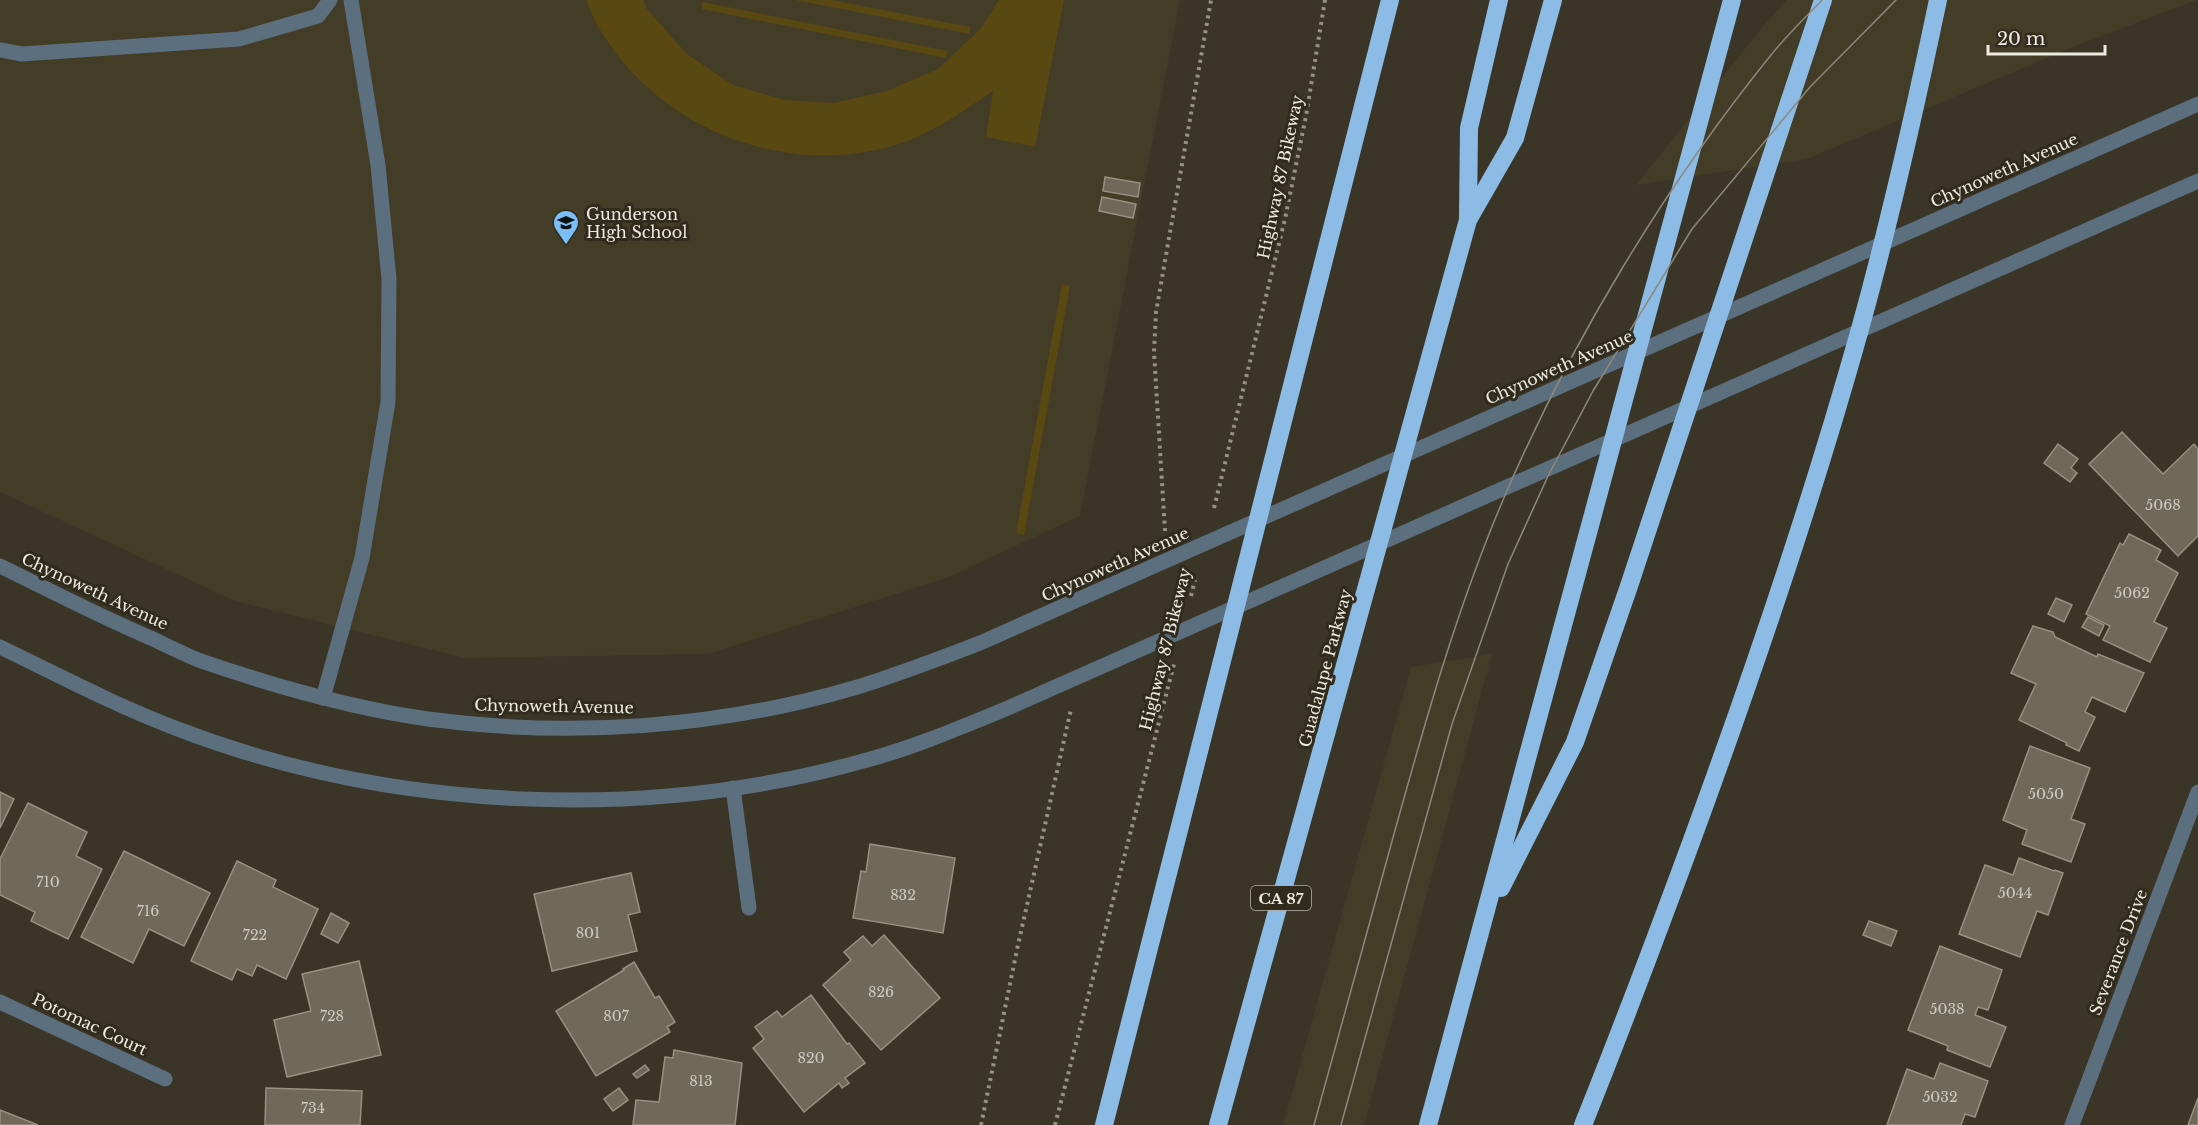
<svg xmlns="http://www.w3.org/2000/svg" width="2198" height="1125" font-family="'Libre Baskerville',serif">
<style>
.built{fill:#433c27}
.green{fill:#594812}
.building{fill:#6f695a;stroke:#979181;stroke-width:1.5}
.lines{fill:none;stroke-linecap:round;stroke-linejoin:round}
.path{stroke:#969286;stroke-width:4;stroke-dasharray:3 4.5;stroke-linecap:butt}
.minor{stroke:#5c6f7f;stroke-width:15}
.highway{stroke:#8cbce5;stroke-width:18}
.tram{stroke:#8c887d;stroke-width:1.5}
.labels{text-anchor:middle;dominant-baseline:central;stroke-width:6;stroke-linejoin:round;paint-order:stroke}
.number-label{font-size:14px;fill:#cecabf}
.shield{fill:#302b1d;stroke:#b4b1a6;stroke-width:1.5}
.shield-label{font-size:15px;font-weight:bold;fill:#edeae1}
.street-label{font-size:16px;fill:#edeae1;stroke:#302b1d}
.poi-label{font-size:16px;fill:#edeae1;stroke:#302b1d;text-anchor:start}
</style>
<rect width="100%" height="100%" fill="#3a3527"/>
<g class="built">
<polygon points="0,0 1180,0 1080,516 949,577 708,654 465,658 235,601 0,492"/>
<polygon points="1787,0 2197,0 2078,45 1807,159 1636,185 1764,25"/>
<polygon points="1492,654 1364,1125 1283,1125 1411,667"/>
</g>
<g class="green">
<path d="M 586,0 L 643,0 L 647,9 L 687,54 L 733,85 L 785,100 L 833,103 L 887,91 L 938,69 L 981,28 L 999,0 L 1064,0 L 1035,147 L 986,137 L 993,91 C 959,114 926,138 885,148 C 778,175 660,127 602,33 C 595,23 591,11 586,0 Z"/>
<polygon points="795,0 832,0 970,27 970,34"/>
<polygon points="702,2 948,51 946,58 702,9"/>
<polygon points="1062,284 1070,286 1024,535 1016,533"/>
</g>
<g class="building">
<polygon points="1105,177 1140,183 1138,197 1103,191"/>
<polygon points="1102,197 1136,204 1133,218 1099,211"/>
<polygon points="2122,432 2163,474 2194,444 2198,449 2198,536 2178,556 2089,464"/>
<polygon points="2058,444 2078,459 2071,468 2077,473 2070,482 2044,463"/>
<polygon points="2129,534 2161,550 2156,560 2178,573 2154,622 2167,628 2150,662 2103,640 2110,626 2086,614 2120,543 2123,545"/>
<polygon points="2056,598 2072,605 2064,622 2048,614"/>
<polygon points="2088,617 2104,625 2099,636 2082,627"/>
<polygon points="2033,626 2053,632 2055,637 2097,657 2098,654 2144,673 2125,712 2092,697 2085,712 2095,717 2079,751 2066,745 2067,743 2019,720 2036,684 2011,673"/>
<polygon points="2030,746 2090,768 2071,819 2085,824 2071,862 2022,844 2027,830 2003,820"/>
<polygon points="0,792 14,799 0,828"/>
<polygon points="28,803 87,832 76,856 102,869 68,939 31,921 35,912 0,895 0,859"/>
<polygon points="870,844 955,858 943,933 853,918 861,871 866,872"/>
<polygon points="124,851 210,893 184,946 149,929 133,963 81,937"/>
<polygon points="2019,858 2054,871 2055,870 2063,873 2048,915 2037,911 2020,957 1959,934 1985,865 2013,875"/>
<polygon points="237,861 276,880 273,887 318,909 286,979 257,965 252,976 237,969 232,980 191,961"/>
<polygon points="631,873 640,912 628,915 637,951 552,971 534,894"/>
<polygon points="331,913 349,923 338,943 321,934"/>
<polygon points="1869,921 1897,931 1891,946 1863,935"/>
<polygon points="884,935 940,998 881,1050 823,985 851,960 844,952 863,936 872,946"/>
<polygon points="1940,946 2002,970 1988,1010 1978,1007 1975,1015 2006,1027 1990,1067 1947,1050 1948,1046 1908,1030"/>
<polygon points="359,961 381,1055 287,1077 274,1020 311,1011 302,974"/>
<polygon points="634,962 655,998 659,996 675,1022 667,1027 670,1032 596,1076 556,1011 624,970 623,969"/>
<polygon points="811,995 847,1044 849,1043 865,1063 845,1078 849,1083 842,1088 839,1083 804,1112 753,1048 764,1039 755,1027 777,1011 782,1017"/>
<polygon points="674,1050 742,1063 735,1125 633,1125 636,1100 659,1102 665,1057 673,1058"/>
<polygon points="1940,1063 1988,1081 1975,1117 1965,1114 1961,1125 1887,1125 1907,1069 1934,1079"/>
<polygon points="645,1065 649,1070 637,1078 633,1074"/>
<polygon points="266,1088 362,1091 360,1125 265,1125"/>
<polygon points="619,1088 628,1100 613,1111 604,1099"/>
<polygon points="2198,1098 2198,1125 2188,1125"/>
<polygon points="0,1110 38,1125 0,1125"/>
</g>
<g class="lines">
<g class="path">
<polyline points="1214,508 1285,219 1306,116 1325,0"/>
<polyline points="1165,531 1154,352 1156,312 1211,0"/>
<polyline points="1191,596 1195,580"/>
<polyline points="981,1125 1018,945 1071,709"/>
<polyline points="1055,1125 1174,664"/>
</g>
<g class="minor">
<polyline points="0,50 22,54 239,39 318,16 330,0"/>
<path d="M 0,566 C 51,591 101,617 153,639 C 170,647 187,656 204,662 C 277,687 352,708 428,719 C 569,738 717,728 854,688 C 897,675 938,659 980,643 L 2198,104"/>
<path d="M 0,647 C 58,675 115,705 175,728 C 392,812 651,823 874,758 C 917,746 959,728 1001,711 L 2198,181"/>
<polyline points="323,698 362,558 388,402 389,279 378,165 351,0"/>
<polyline points="733,788 749,908"/>
<polyline points="0,1002 165,1079"/>
<polyline points="2072,1125 2198,792"/>
</g>
<g class="highway">
<polyline points="1468,218 1469,128 1499,0"/>
<polyline points="1501,888 1575,742 1629,586 1823,0"/>
<polyline points="1104,1125 1390,0"/>
<polyline points="1218,1125 1468,220 1515,138 1553,0"/>
<polyline points="1428,1125 1732,0"/>
<path d="M 1583,1125 C 1620,1033 1655,940 1689,848 C 1752,677 1811,504 1860,329 C 1890,221 1915,110 1938,0"/>
</g>
<g class="tram">
<path d="M 1314,1125 C 1340,1028 1367,931 1394,834 C 1425,722 1457,608 1503,500 C 1569,345 1665,186 1771,55 C 1786,36 1805,18 1822,0"/>
<polyline points="1341,1125 1452,724 1508,564 1548,476 1593,391 1692,229 1810,87 1896,0"/>
</g>
</g>
<defs>
<symbol id="school-pin" viewBox="-11 -11 22 30"><path d="M0 17L-7.5 6A9.5 9.5 0 1 1 7.5 6Z" fill="#7abff8" stroke="#302b1d"/><path d="M0-5L7-2L0 1L-7-2ZM-4 1L0 2.5L4 1V4Q0 6-4 4Z" fill="#111"/></symbol>
</defs>
<g fill-rule="evenodd">
<use href="#school-pin" x="551" y="208" width="30" height="40"/>
</g>
<g class="labels">
<g class="number-label">
<text x="2163" y="505">5068</text>
<text x="2132" y="593">5062</text>
<text x="2046" y="794">5050</text>
<text x="48" y="882">710</text>
<text x="2015" y="893">5044</text>
<text x="903" y="895">832</text>
<text x="148" y="911">716</text>
<text x="588" y="933">801</text>
<text x="255" y="935">722</text>
<text x="881" y="992">826</text>
<text x="1947" y="1009">5038</text>
<text x="332" y="1016">728</text>
<text x="616" y="1016">807</text>
<text x="811" y="1058">820</text>
<text x="701" y="1081">813</text>
<text x="1940" y="1097">5032</text>
<text x="313" y="1108">734</text>
</g>
<rect class="shield" x="1251" y="886" width="60" height="24" rx="4.5"/>
<g class="shield-label">
<text x="1281" y="898">CA 87</text>
</g>
<g class="street-label">
<text transform="translate(2004 170) rotate(-24)">Chynoweth Avenue</text>
<text transform="translate(1280 177) rotate(-78)">Highway 87 Bikeway</text>
<text transform="translate(1559 367) rotate(-24)">Chynoweth Avenue</text>
<text transform="translate(1115 564) rotate(-24)">Chynoweth Avenue</text>
<text transform="translate(95 591) rotate(25)">Chynoweth Avenue</text>
<text transform="translate(1165 649) rotate(-76)">Highway 87 Bikeway</text>
<text transform="translate(1325 668) rotate(-75)">Guadalupe Parkway</text>
<text transform="translate(554 706) rotate(1)">Chynoweth Avenue</text>
<text transform="translate(2118 952) rotate(-69)">Severance Drive</text>
<text transform="translate(90 1024) rotate(25)">Potomac Court</text>
</g>
<g class="poi-label">
<text x="586" y="214">Gunderson<tspan x="586" dy="18">High School</tspan></text>
</g>
</g>
<path d="M1988 45v9h117v-9" fill="none" stroke="#edeae1" stroke-width="3"/>
<text x="1997" y="45" font-size="18" fill="#edeae1" stroke="#302b1d" stroke-width="4.5" paint-order="stroke">20 m</text>
</svg>
